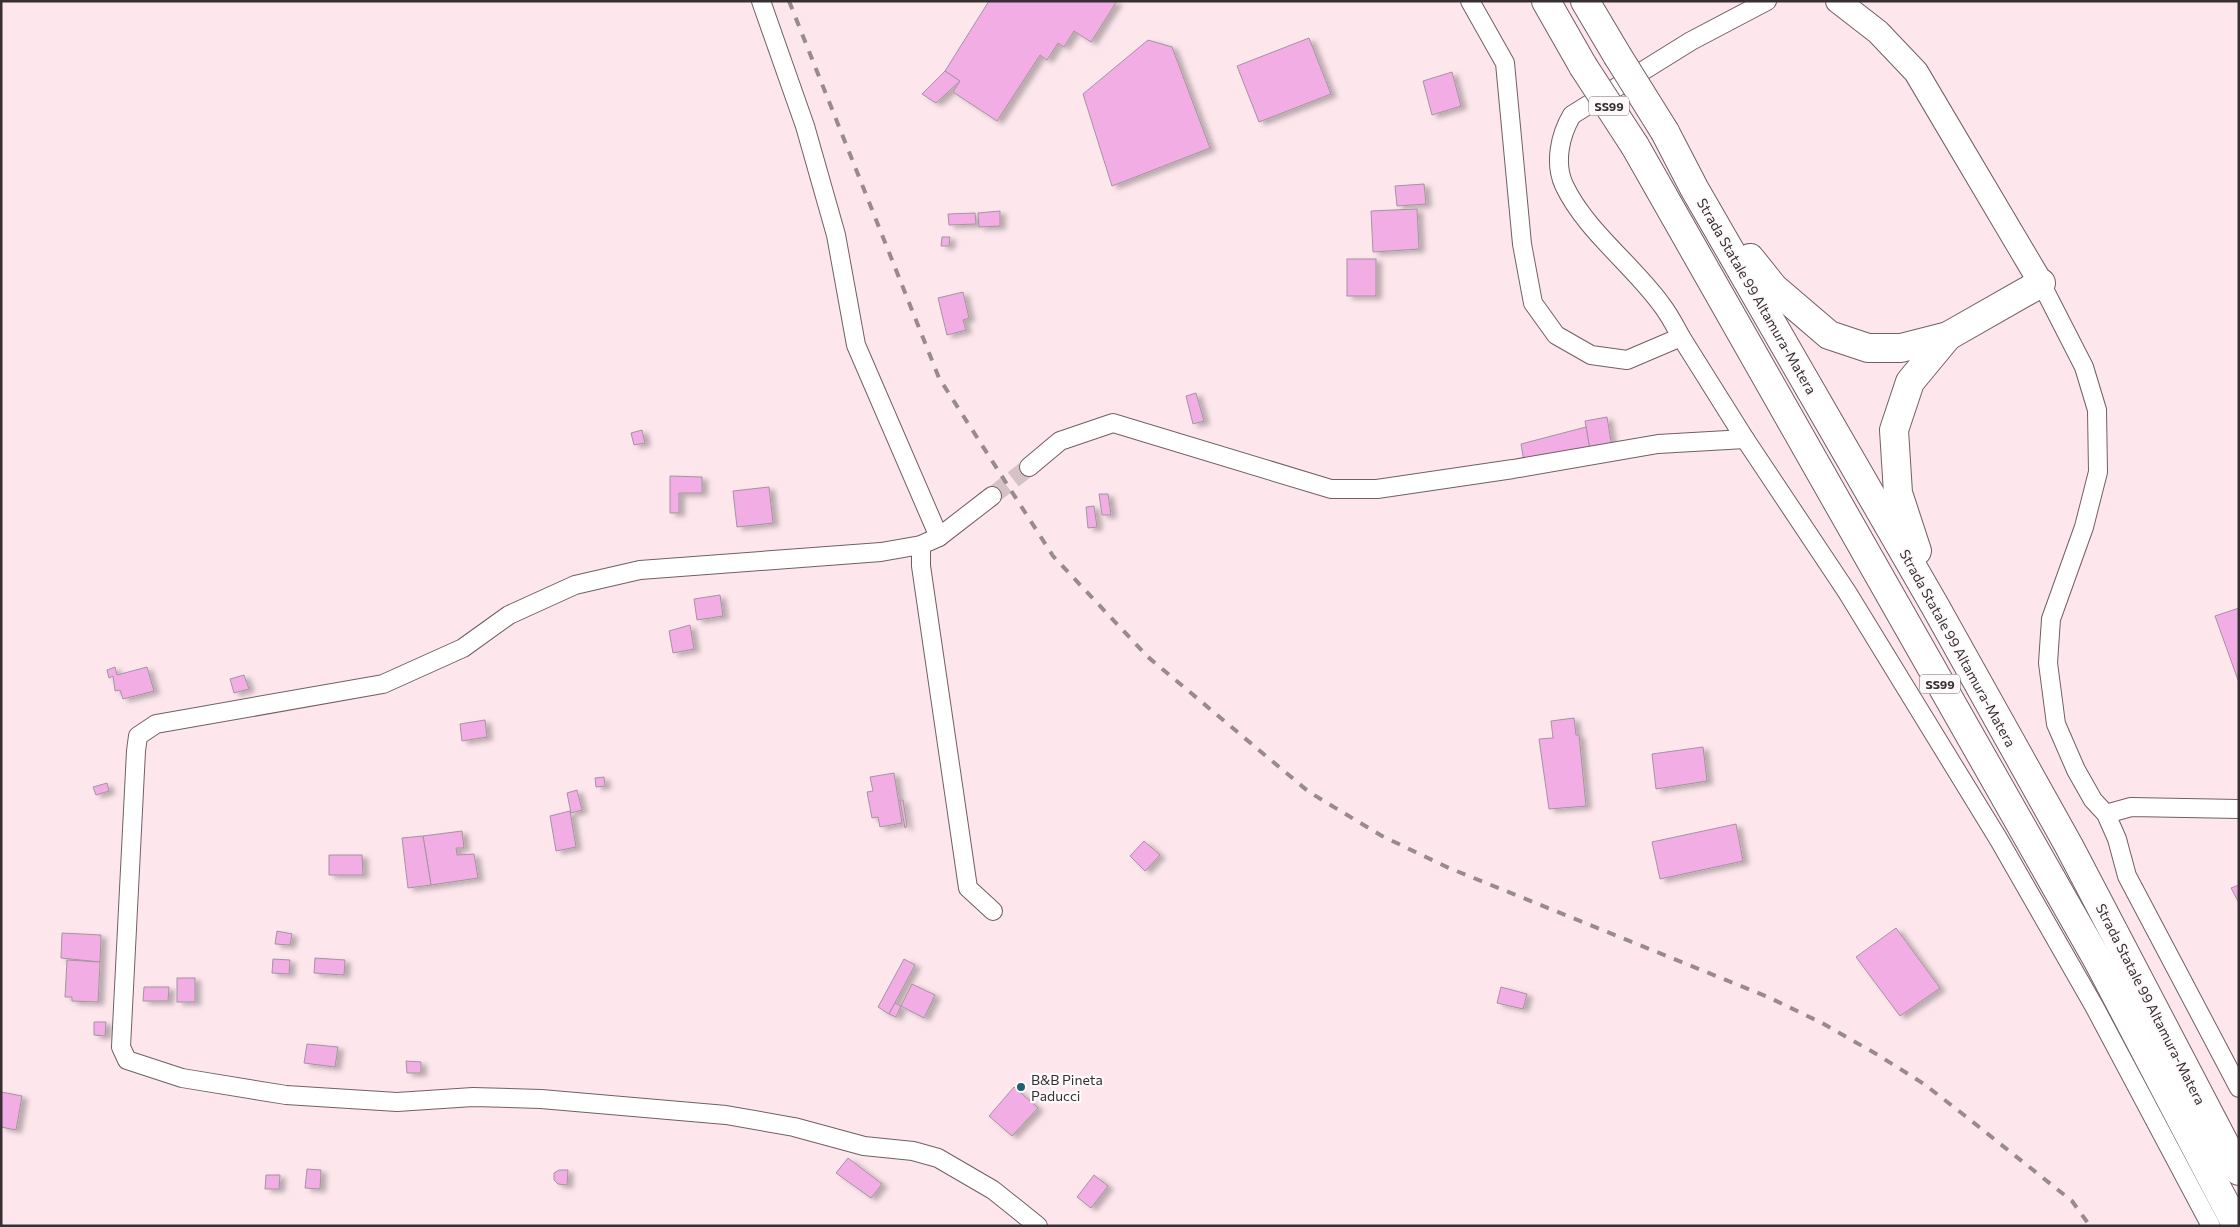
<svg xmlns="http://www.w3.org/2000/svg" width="2240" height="1227" font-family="Commissioner,sans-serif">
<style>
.building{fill:#f2ade4;stroke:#a394a0;filter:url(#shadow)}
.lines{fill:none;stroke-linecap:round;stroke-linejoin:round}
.street-tunnel{stroke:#d5c2c7;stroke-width:18;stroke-dasharray:18 9;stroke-linecap:butt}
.street-casing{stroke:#725f63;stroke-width:20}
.secondary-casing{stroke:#725f63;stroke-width:26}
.highway-casing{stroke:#725f63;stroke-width:30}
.street{stroke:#fff;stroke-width:18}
.secondary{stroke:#fff;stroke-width:24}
.highway{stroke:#fff;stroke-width:28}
.rail{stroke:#998a8e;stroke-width:4;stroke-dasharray:9 9;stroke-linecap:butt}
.highway-bridge-casing{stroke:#725f63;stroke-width:30;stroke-linecap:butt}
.highway-bridge{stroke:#fff;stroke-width:28}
.poi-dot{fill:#1c6173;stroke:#fefafb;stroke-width:2}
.labels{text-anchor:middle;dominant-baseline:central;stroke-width:4.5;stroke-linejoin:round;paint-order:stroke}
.shield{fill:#fefafb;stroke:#736c6e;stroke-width:1}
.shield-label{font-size:12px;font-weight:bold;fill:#372f31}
.street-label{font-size:14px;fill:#372f31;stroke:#fefafb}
.poi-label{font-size:14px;fill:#372f31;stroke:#fefafb;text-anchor:start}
</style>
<defs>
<filter id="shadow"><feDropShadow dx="5.5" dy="3" stdDeviation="2.5" flood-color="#0004"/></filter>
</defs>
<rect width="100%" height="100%" fill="#fde7ec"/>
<g class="building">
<polygon points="989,1 1117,1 1091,42 1074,31 1064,47 1058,43 1047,60 1040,55 997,121 953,92 960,81 945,71"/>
<polygon points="1309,38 1331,94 1259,122 1237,66"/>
<polygon points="1148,40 1172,47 1210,148 1112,186 1083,94"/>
<polygon points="945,71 960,81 936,103 922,94"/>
<polygon points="1452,72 1461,106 1432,115 1423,81"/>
<polygon points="1424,184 1426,204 1397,206 1395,186"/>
<polygon points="1417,209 1419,249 1373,252 1371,211"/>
<polygon points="1000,211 1000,226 979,227 978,213"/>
<polygon points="975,213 976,224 949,225 948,214"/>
<polygon points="942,237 950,237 949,246 941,246"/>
<rect x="1347" y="259" width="29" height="37"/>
<polygon points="963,292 969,318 963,320 966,330 947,335 938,298"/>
<polygon points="1196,393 1204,421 1193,424 1186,396"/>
<polygon points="1607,417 1612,448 1590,450 1585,421"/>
<polygon points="1586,427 1590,450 1524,462 1521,444"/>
<polygon points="642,430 645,443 634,445 631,433"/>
<polygon points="670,476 702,477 702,493 679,493 679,513 670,513"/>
<polygon points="769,487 773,523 737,527 733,491"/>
<polygon points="1099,494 1108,494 1111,515 1102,515"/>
<polygon points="1094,506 1097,527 1088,528 1086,507"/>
<polygon points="720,595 723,616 697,620 694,599"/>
<polygon points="2239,608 2239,680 2238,680 2215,616"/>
<polygon points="690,625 694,649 673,653 669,631"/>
<polygon points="115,667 117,675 147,667 154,691 123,699 120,690 115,691 113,676 109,678 107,670"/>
<polygon points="244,675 249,689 234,693 230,679"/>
<polygon points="1574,718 1576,735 1579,735 1586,806 1549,809 1539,739 1553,738 1551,721"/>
<polygon points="485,720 487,737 462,741 460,724"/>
<polygon points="1703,747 1707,781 1656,789 1652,754"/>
<polygon points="894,773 902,823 880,827 878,817 872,818 867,792 873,791 870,777"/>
<polygon points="604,777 605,786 596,787 595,778"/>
<polygon points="107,783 109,791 96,795 93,787"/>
<polygon points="577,790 582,810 571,813 567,793"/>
<polygon points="900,800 903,800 907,826 905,828"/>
<polygon points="570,811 576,847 556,851 550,816"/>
<polygon points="1736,824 1743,861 1660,879 1652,842"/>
<polygon points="462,831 464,848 456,848 457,855 474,854 478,878 431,885 423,836"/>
<polygon points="423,836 431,885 408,888 402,838"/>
<polygon points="1144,841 1160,855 1145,871 1130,856"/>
<polygon points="329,855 362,855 363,875 329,875"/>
<polygon points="2239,885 2239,903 2231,888"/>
<polygon points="1896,928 1940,988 1900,1016 1856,957"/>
<polygon points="277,931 292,934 290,945 275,944"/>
<polygon points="62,933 101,935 100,962 61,958"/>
<polygon points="315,958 345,960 344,975 314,973"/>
<polygon points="273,959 290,960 289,974 272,973"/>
<polygon points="904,959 915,965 889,1014 878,1007"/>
<polygon points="67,960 100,962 98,1002 72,1001 72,997 65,997"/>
<rect x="177" y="978" width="18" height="24"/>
<polygon points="912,984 935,995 924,1018 901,1006"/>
<polygon points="144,987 169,987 168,1001 143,1001"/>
<polygon points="1501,987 1527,994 1523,1009 1497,1003"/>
<polygon points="895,1003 901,1006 896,1017 889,1014"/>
<polygon points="94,1022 106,1022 105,1036 94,1035"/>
<polygon points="307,1044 338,1047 335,1067 304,1063"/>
<polygon points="406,1061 421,1062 421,1073 407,1073"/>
<polygon points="1014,1087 1038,1108 1012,1136 989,1116"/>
<polygon points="1,1092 22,1096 16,1130 1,1127"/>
<polygon points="848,1158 882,1184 871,1198 836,1173"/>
<polygon points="307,1169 321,1170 320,1189 305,1188"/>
<polygon points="559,1170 568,1170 567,1185 558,1184 554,1180 554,1173"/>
<polygon points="266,1175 280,1175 279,1189 265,1189"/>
<polygon points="1094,1175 1108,1186 1091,1208 1077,1197"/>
</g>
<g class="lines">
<polyline class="street-tunnel" points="992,496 1029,467"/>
<defs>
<g id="street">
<polyline points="761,1 805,126 836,235 856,345 939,537"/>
<path d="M 1470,1 L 1505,63 L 1522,244 L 1533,303 L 1556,335 L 1591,355 L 1627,360 L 1681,337 C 1675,326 1669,314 1661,304 C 1632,264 1585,230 1564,185 C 1554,163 1560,135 1572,115 L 1691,41 L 1767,1"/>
<polyline points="2041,283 2084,367 2097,410 2098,472 2084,527 2051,619 2048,663 2056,724 2076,770 2093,800 2106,814 2117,839 2127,876 2239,1088"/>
<polyline points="1681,337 1745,439 1847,592 1999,840 2094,1006 2211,1226"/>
<polyline points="1029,467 1060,441 1113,423 1331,489 1377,489 1513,469 1658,444 1745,439"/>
<polyline points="992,496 939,537 921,545 881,552 640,570 575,585 509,615 463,648 383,684 156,724 138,736 136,751 121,1047 127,1060 182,1078 286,1095 397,1102 473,1097 541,1099 726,1115 794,1127 864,1146 913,1151 938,1158 993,1190 1038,1226"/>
<polyline points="921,545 921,566 968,888 993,911"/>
<polyline points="2106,814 2131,807 2239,809"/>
</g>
<polyline id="secondary" points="1838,1 1878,32 1916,72 2041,283"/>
<g id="highway">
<polyline points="1546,1 1583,66"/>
<polyline points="1585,1 1617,55"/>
<polyline points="1665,132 1694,188 1935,606 2069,846 2239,1171"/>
<polyline points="1635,146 2097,959 2237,1226"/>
<polyline points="1750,258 1774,288 1829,335 1868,348 1901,348 1948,336 2041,283"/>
<polyline points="1917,551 1898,493 1894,430 1910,382 1948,336"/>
</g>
</defs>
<use href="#street" class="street-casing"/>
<use href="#secondary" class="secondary-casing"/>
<use href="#highway" class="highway-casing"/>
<use href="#street" class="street"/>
<use href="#secondary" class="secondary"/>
<use href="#highway" class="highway"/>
<polyline class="rail" points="789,1 939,378 1053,556 1148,657 1309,792 1382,836 1449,868 1768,997 1822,1023 1878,1055 1924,1084 1964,1115 2072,1201 2090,1226"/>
<defs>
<g id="highway-bridge">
<polyline points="1617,55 1665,132"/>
<polyline points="1583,66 1635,146"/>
</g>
</defs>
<use href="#highway-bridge" class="highway-bridge-casing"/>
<use href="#highway-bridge" class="highway-bridge"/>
</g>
<circle class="poi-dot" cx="1021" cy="1087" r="5"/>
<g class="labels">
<g class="shield">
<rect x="1589" y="96.5" width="40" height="19" rx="4"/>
<rect x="1920" y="674.5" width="40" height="19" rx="4"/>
</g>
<g class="shield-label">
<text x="1609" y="106">SS99</text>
<text x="1940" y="684">SS99</text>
</g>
<g class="street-label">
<text transform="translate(1757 296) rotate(60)">Strada Statale 99 Altamura-Matera</text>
<text transform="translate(1958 648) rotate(61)">Strada Statale 99 Altamura-Matera</text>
<text transform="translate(2151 1004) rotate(63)">Strada Statale 99 Altamura-Matera</text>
</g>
<g class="poi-label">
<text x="1031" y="1079">B&amp;B Pineta<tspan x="1031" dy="16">Paducci</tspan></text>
</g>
</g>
<rect width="2240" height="1227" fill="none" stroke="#372f31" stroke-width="5"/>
</svg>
